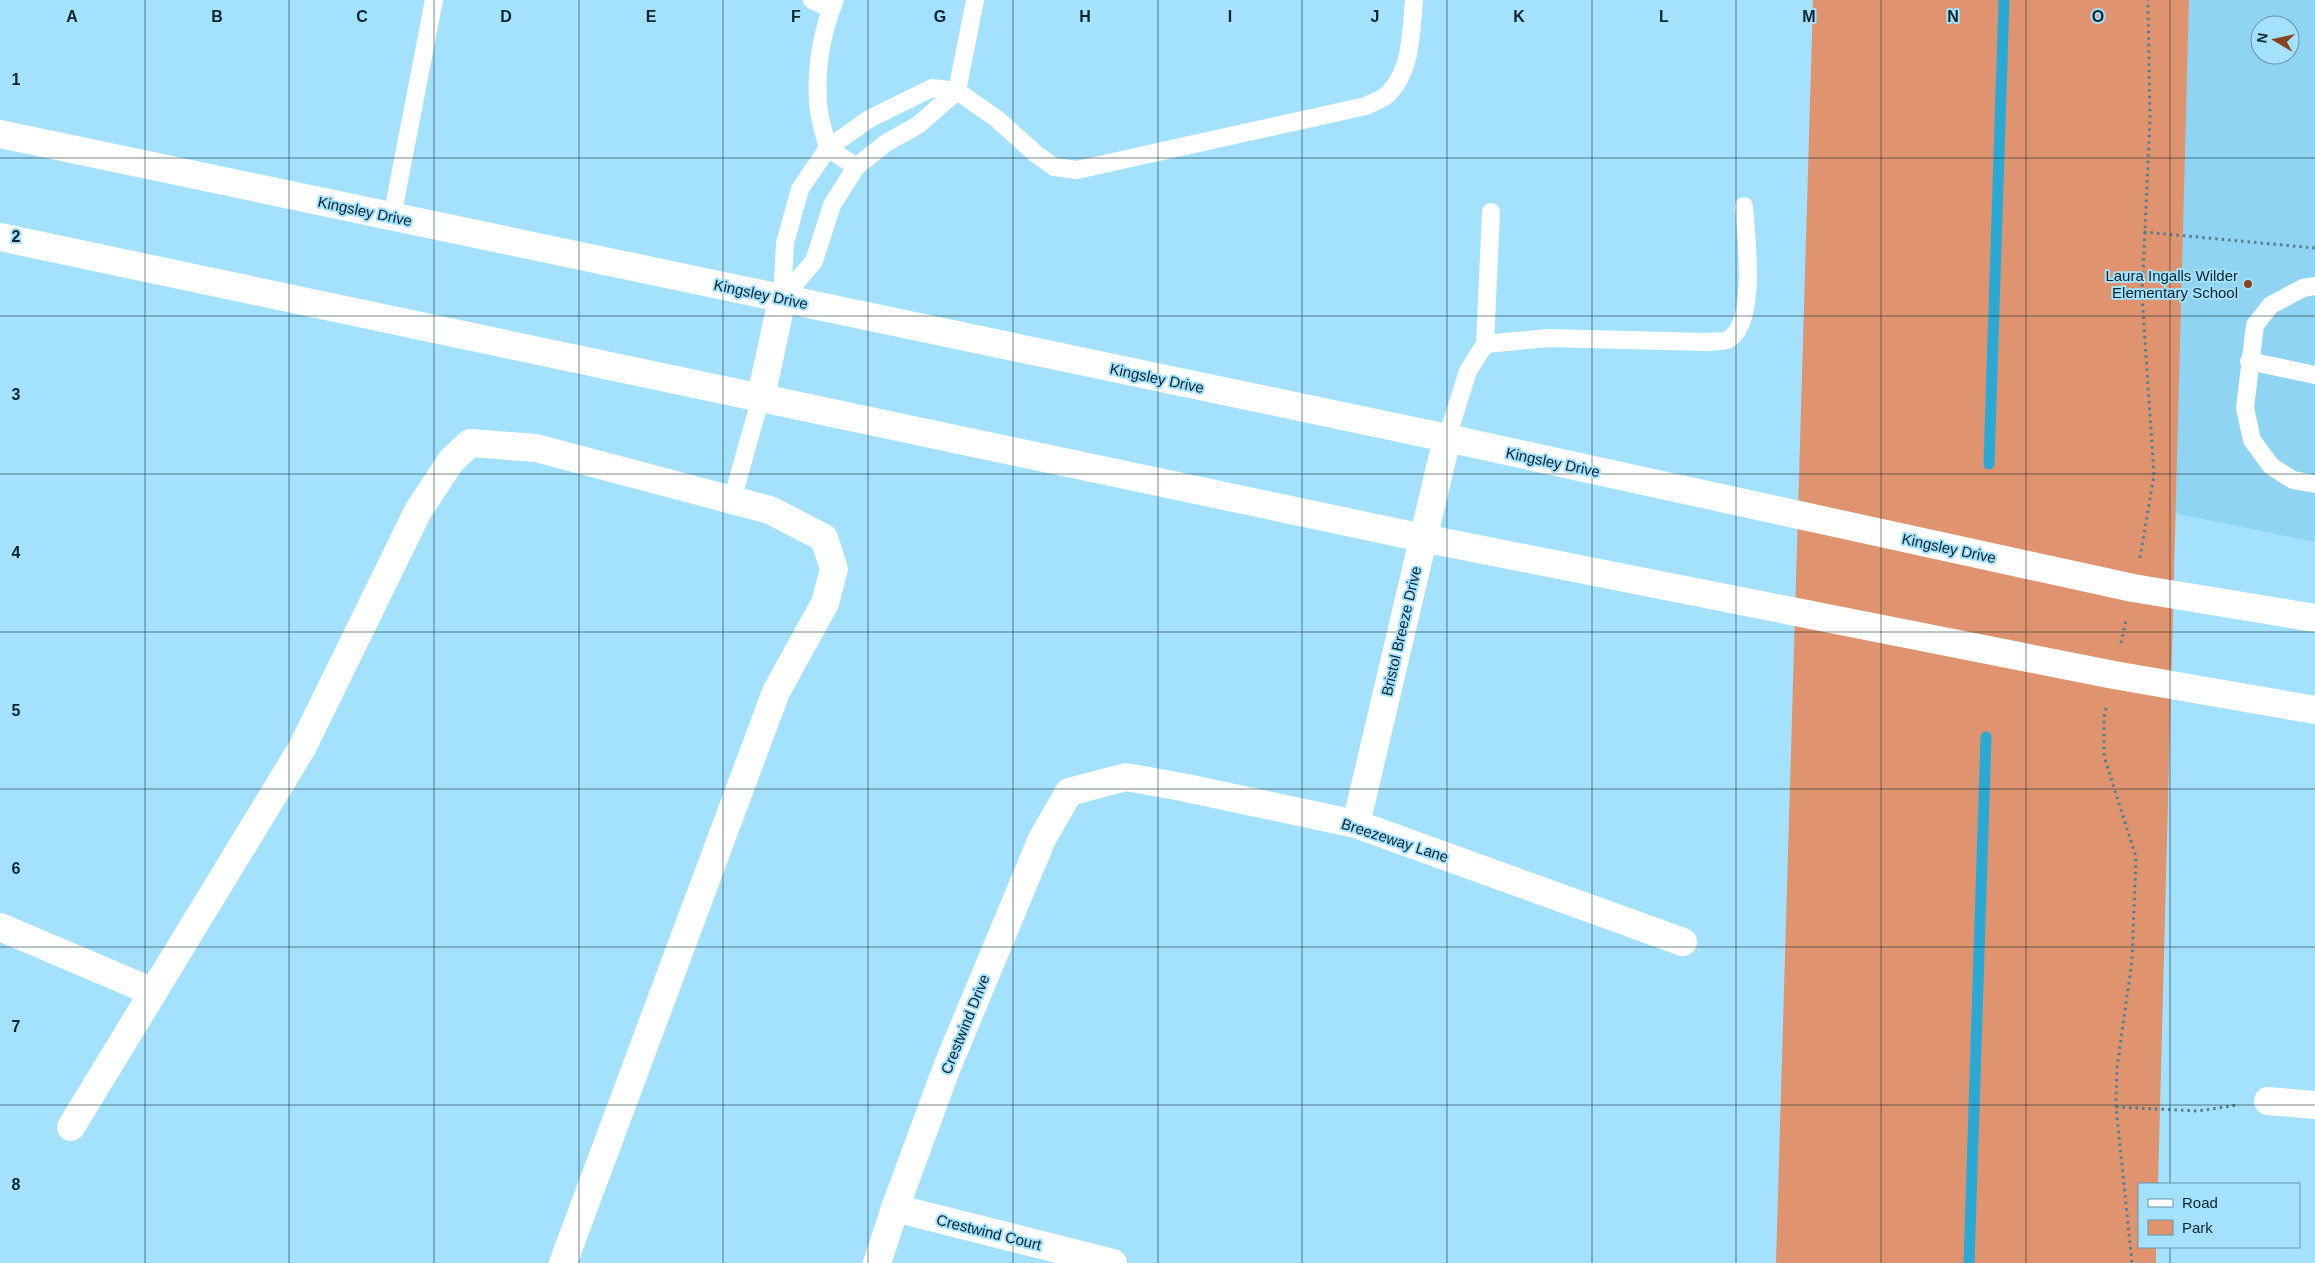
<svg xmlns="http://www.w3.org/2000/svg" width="2315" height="1263" font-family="Helvetica,sans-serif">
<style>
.built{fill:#8fd4f2;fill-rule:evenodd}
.green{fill:#df946f}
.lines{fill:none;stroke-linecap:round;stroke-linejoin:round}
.stream{stroke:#2aa9d5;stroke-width:11}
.path{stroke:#557f91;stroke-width:3;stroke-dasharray:2.5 4;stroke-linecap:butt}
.lane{stroke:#fff;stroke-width:18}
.street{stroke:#fff;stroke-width:28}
.secondary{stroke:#fff;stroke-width:28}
.grid{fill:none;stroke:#0b242e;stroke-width:1;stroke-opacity:0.55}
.poi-dot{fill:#8a441d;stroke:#a4e1fc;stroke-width:2}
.labels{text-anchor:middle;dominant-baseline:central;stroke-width:4;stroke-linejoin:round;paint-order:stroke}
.street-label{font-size:15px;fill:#0b242e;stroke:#a4e1fc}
.poi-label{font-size:15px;fill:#0b242e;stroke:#a4e1fc;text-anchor:end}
.grid-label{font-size:16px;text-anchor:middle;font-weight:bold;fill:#0b242e;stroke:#a4e1fc;stroke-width:4;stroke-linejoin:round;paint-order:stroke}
</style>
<rect width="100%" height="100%" fill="#a4e1fc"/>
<path class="built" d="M 2189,0 L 2315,0 L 2315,542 L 2174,513 ZM 2260,25 L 2290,25 L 2290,55 L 2260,55 Z"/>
<polygon class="green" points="1813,0 2189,0 2158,1184 2139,1184 2139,1247 2156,1247 2156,1263 1776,1263"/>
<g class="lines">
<g class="stream">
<polyline points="1989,464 2004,0"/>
<polyline points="1969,1263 1986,737"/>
</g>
<g class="path">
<polyline points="2144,232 2315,248"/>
<polyline points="2140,558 2154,475 2142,295 2150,120 2148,0"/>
<polyline points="2121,643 2126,620"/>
<polyline points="2106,708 2104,717 2104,756 2136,857 2132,961 2117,1067 2116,1107 2132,1263"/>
<polyline points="2116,1107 2198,1111 2237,1105"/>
</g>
<g class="lane">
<polyline points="812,0 831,9"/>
<path d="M 835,0 C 822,31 816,68 818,103 C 819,118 824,133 828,148 L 856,167"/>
<polyline points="392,217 434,0"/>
<polyline points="2315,286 2303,288 2271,305 2255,325 2245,408 2252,440 2271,466 2293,480 2315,484"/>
<path d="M 782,299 L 785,243 L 800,189 L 828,148 L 869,119 L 932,88 L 957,91 L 997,119 L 1036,154 L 1054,167 L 1077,170 L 1366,106 C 1373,102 1384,99 1389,93 C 1412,69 1411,31 1414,0"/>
<polyline points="782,299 814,261 832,205 856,167 886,143 918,125 957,91 975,0"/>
<path d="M 1485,344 L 1548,338 L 1707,342 C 1713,341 1722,342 1727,340 C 1758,326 1746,235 1744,206"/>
<polyline points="2249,361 2315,375"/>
<polyline points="1447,438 1468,371 1485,344 1491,212"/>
<polyline points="732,500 761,397"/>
</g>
<g class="street">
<polyline points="1356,824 1447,438"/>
<polyline points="0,927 153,992"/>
<polyline points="2268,1101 2315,1105"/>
<polyline points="71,1127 302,748 418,511 451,461 470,443 536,448 770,510 824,538 834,569 825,603 776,692 563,1263"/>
<polyline points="895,1208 1113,1263"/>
<polyline points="877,1263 895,1208 947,1067 1042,839 1069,792 1126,777 1182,787 1356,824 1683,942"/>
</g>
<g class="secondary">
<polyline points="0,134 1447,438 2133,588 2315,618"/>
<polyline points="0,237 1423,538 2114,675 2315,710"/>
<polyline points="761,397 782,299"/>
</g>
</g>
<path class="grid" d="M 145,0 L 145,1263M 289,0 L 289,1263M 434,0 L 434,1263M 579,0 L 579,1263M 723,0 L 723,1263M 868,0 L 868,1263M 1013,0 L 1013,1263M 1158,0 L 1158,1263M 1302,0 L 1302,1263M 1447,0 L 1447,1263M 1592,0 L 1592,1263M 1736,0 L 1736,1263M 1881,0 L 1881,1263M 2026,0 L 2026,1263M 2170,0 L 2170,1184M 0,158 L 2315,158M 0,316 L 2315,316M 0,474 L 2315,474M 0,632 L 2315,632M 0,789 L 2315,789M 0,947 L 2315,947M 0,1105 L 2315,1105M 2170,1247 L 2170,1263"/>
<circle class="poi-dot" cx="2248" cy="284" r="5"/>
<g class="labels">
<g class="street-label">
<text transform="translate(365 211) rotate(12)">Kingsley Drive</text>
<text transform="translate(761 294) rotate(12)">Kingsley Drive</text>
<text transform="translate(1157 378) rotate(12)">Kingsley Drive</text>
<text transform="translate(1553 462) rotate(12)">Kingsley Drive</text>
<text transform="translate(1949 548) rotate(12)">Kingsley Drive</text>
<text transform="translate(1401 631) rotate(-77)">Bristol Breeze Drive</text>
<text transform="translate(1395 840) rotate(18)">Breezeway Lane</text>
<text transform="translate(965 1024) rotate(-68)">Crestwind Drive</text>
<text transform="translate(989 1232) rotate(14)">Crestwind Court</text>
</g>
<g class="poi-label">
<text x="2238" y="275">Laura Ingalls Wilder<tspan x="2238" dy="17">Elementary School</tspan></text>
</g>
</g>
<g class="grid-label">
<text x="72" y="22">A</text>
<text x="217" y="22">B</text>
<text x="362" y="22">C</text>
<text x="506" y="22">D</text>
<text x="651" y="22">E</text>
<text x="796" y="22">F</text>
<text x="940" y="22">G</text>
<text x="1085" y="22">H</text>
<text x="1230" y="22">I</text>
<text x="1375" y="22">J</text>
<text x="1519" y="22">K</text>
<text x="1664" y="22">L</text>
<text x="1809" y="22">M</text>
<text x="1953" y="22">N</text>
<text x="2098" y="22">O</text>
<text x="16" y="85">1</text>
<text x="16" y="242">2</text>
<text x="16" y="400">3</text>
<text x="16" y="558">4</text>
<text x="16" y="716">5</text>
<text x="16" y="874">6</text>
<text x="16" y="1032">7</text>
<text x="16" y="1190">8</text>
</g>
<rect x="2138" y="1183" width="162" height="65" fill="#a4e1fc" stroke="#6795aa"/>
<rect x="2148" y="1199" width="25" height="8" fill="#ffffff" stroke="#6795aa"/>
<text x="2182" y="1208" font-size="15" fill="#0b242e">Road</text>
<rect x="2148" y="1220" width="25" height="15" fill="#df946f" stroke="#6795aa"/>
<text x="2182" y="1233" font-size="15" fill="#0b242e">Park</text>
<g transform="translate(2275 40) rotate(279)"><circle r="24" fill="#a4e1fc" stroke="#6795aa"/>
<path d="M0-4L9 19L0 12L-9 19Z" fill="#8a441d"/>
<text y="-8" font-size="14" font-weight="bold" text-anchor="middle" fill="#0b242e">N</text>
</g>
</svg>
